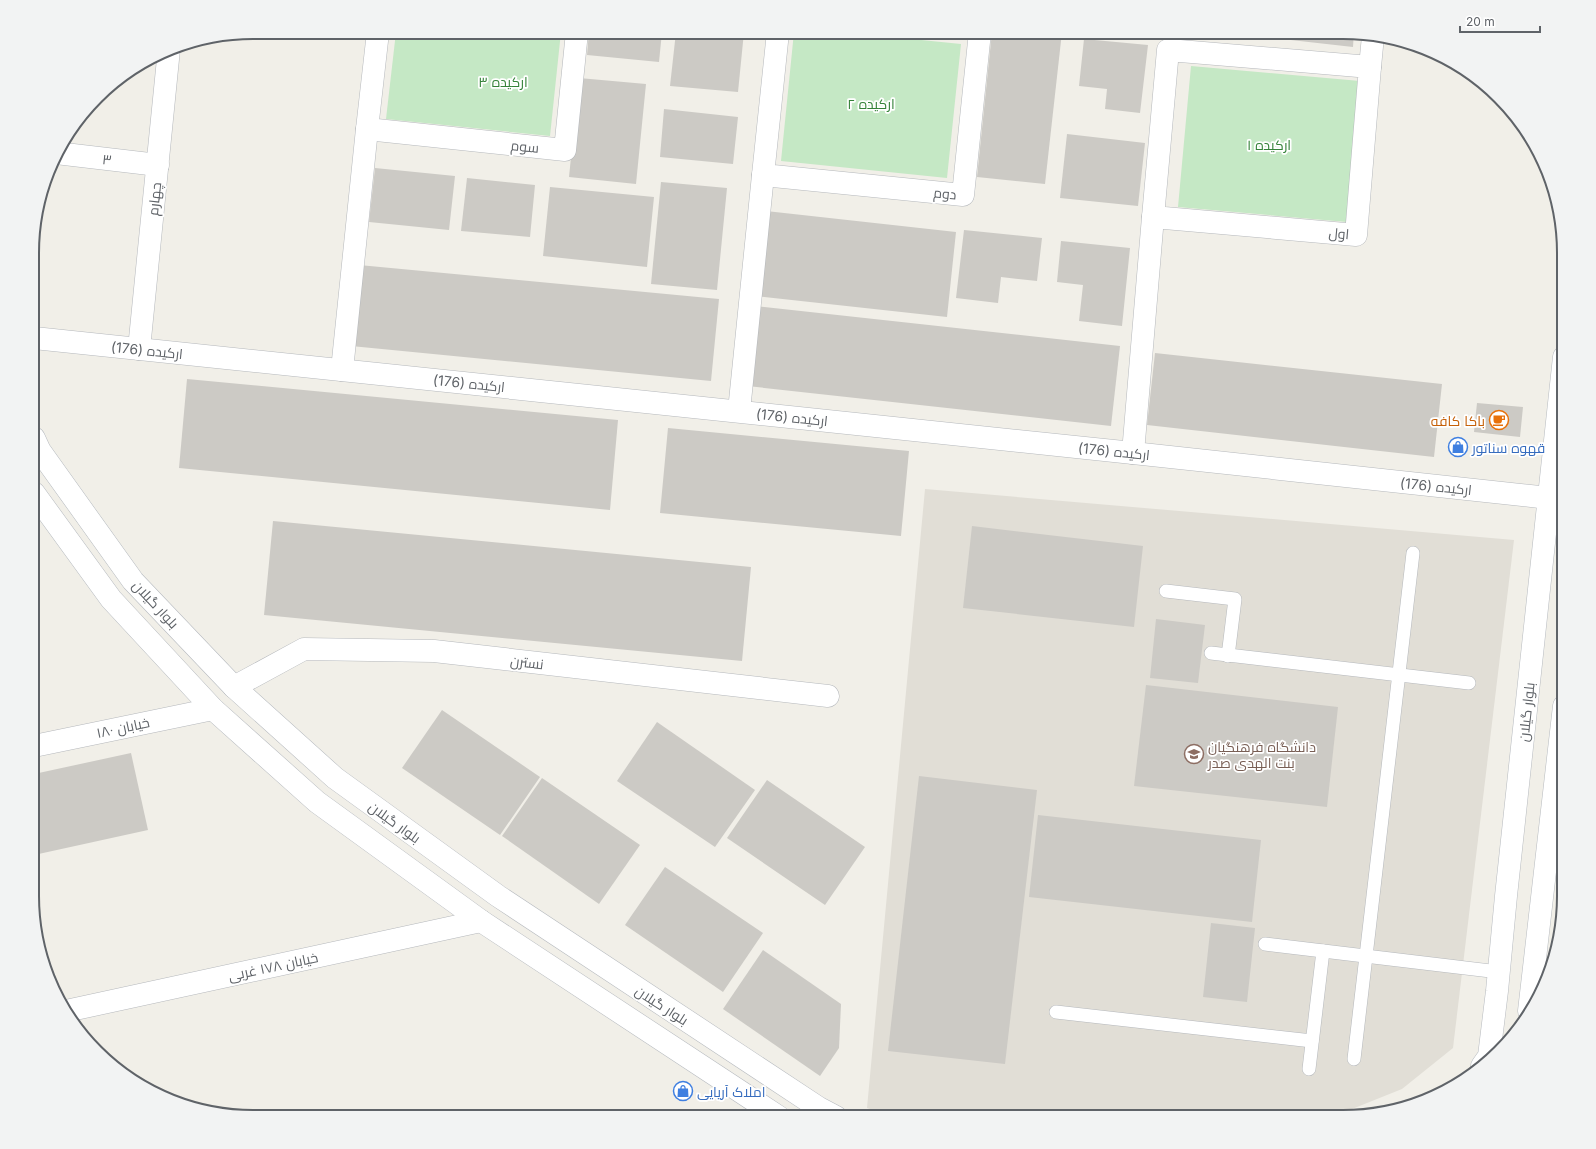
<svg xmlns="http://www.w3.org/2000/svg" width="1596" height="1149" font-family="Inter,Cairo,sans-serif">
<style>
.education{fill:#e1ded6}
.green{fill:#c5e8c5}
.building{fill:#cccac5}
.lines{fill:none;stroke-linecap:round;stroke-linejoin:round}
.service-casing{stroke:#b5b8bc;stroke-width:14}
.minor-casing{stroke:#b5b8bc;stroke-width:23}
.secondary-casing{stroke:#b6babf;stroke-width:23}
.service{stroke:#fff;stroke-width:13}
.minor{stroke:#fff;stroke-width:22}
.secondary{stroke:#fff;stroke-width:22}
.labels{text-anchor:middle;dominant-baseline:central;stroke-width:3.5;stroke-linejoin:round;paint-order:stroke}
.park-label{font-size:14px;fill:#348238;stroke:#fff}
.street-label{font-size:14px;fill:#5f6368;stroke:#fff}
.food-label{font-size:14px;fill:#c56008;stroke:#fff;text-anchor:end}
.shop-label{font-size:14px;fill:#366cbe;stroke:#fff;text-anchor:start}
.education-label{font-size:14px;fill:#785e54;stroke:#fff;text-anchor:start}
.rim{fill:none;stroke:#5f6368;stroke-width:2}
</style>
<rect width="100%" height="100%" fill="#f1efe8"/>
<polygon class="education" points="925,489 1514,540 1453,1048 1402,1089 1332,1117 893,1117 867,1108"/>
<g class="green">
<polygon points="396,32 561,32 550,136 386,119"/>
<polygon points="794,32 842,32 961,44 947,178 781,161"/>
<polygon points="1191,66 1360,81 1347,222 1178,207"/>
</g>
<g class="building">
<polygon points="589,32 662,32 659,62 587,55"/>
<polygon points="676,32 744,32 738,92 670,86"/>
<polygon points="992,32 1062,32 1045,184 977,177"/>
<polygon points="1274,32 1354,32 1353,47 1273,38"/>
<polygon points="1084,39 1148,45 1140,113 1105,109 1107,89 1079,86"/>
<polygon points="579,78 646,84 636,184 569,177"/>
<polygon points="664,109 738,117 733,164 660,157"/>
<polygon points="1067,134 1145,143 1138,206 1060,198"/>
<polygon points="375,168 455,176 449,230 369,222"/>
<polygon points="467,178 535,185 530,237 461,231"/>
<polygon points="661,182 727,188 717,290 651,284"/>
<polygon points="550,187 654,197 647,267 543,256"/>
<polygon points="766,211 956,232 947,317 756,296"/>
<polygon points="964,230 1042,238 1037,281 1001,277 998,303 956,298"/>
<polygon points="1061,241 1130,248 1122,326 1079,321 1083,285 1057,282"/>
<polygon points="359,265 719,299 711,381 351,346"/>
<polygon points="756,306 1120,346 1111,426 747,386"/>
<polygon points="1155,353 1442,384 1434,457 1147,425"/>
<polygon points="187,379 618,420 610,510 179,468"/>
<polygon points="1477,403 1523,407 1520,437 1474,432"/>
<polygon points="668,428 909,451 901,536 660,513"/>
<polygon points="273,521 751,567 742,661 264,615"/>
<polygon points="972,526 1143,546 1134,627 963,608"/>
<polygon points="1156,619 1205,625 1198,683 1150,678"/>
<polygon points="1146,685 1338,707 1327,807 1134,786"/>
<polygon points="442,710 540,777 500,835 402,768"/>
<polygon points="657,722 755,790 715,847 617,781"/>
<polygon points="131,753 148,830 34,855 34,774"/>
<polygon points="919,776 1037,790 1005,1064 888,1051"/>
<polygon points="542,778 640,845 599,904 502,836"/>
<polygon points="767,780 865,847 825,905 727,838"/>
<polygon points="1038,815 1261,840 1252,922 1029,897"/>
<polygon points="665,867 763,933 723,992 625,925"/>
<polygon points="1211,923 1255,928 1247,1002 1203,997"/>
<polygon points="763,950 841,1004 839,1048 820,1076 723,1009"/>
</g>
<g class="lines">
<defs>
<g id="service">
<polyline points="1166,591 1235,599 1228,656"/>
<polyline points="1211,653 1469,683"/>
<polyline points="1265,944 1499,972"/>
<polyline points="1056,1012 1312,1041"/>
<polyline points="1354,1059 1413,553"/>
<polyline points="1309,1069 1323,951"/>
</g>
<g id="minor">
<polyline points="378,32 367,129 565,150 577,32"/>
<polyline points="778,32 763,175 963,195 980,32"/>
<polygon points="1168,50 1370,67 1356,235 1153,217"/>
<polyline points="1370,67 1373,36"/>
<polyline points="56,153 158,165"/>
<polyline points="34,338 1133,453 1549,498"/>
<polyline points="139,349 169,49"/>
<polyline points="342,370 367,129"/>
<polyline points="739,411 763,175"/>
<polyline points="1133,453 1153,217"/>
<polyline points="234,687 304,649 434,651 828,696"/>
<polyline points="34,746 213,709"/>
<polyline points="66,1011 481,921"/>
</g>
<g id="secondary">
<polyline points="34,438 40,451 133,581 234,687 335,778 498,896 819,1108 836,1117"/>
<polyline points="34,493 111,599 213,709 317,802 481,921 779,1117"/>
<polyline points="1529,1011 1564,706"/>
<polyline points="1482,1066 1489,1056 1497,991 1506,896 1564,357"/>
</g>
</defs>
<use href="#service" class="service-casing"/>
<use href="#minor" class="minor-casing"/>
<use href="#secondary" class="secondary-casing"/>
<use href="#service" class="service"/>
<use href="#minor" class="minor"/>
<use href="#secondary" class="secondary"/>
</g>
<defs>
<symbol id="cafe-ring" viewBox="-11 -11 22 22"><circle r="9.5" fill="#fff" stroke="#e8710a" stroke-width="1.5"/><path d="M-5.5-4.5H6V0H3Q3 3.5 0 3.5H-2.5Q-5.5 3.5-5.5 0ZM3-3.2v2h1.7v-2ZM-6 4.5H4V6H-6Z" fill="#e8710a"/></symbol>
<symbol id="shop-ring" viewBox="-11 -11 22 22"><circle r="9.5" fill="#fff" stroke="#3f7fe0" stroke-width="1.5"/><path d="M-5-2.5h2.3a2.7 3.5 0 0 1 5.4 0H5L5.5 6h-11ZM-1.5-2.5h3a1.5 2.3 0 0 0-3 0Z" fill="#3f7fe0"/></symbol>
<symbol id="university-ring" viewBox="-11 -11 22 22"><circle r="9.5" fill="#fff" stroke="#8d6e63" stroke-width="1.5"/><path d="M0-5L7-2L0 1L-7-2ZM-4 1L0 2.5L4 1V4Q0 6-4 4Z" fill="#8d6e63"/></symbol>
</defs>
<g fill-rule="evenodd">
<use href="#cafe-ring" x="1488" y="409" width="22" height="22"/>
<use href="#shop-ring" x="1447" y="436" width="22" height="22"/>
<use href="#university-ring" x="1183" y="743" width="22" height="22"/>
<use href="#shop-ring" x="672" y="1080" width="22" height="22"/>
</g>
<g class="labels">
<g class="park-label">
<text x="503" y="81">ارکیده ۳</text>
<text x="871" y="103">ارکیده ۲</text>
<text x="1269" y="144">ارکیده ۱</text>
</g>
<g class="street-label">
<text transform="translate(525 146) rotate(6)">سوم</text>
<text transform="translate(107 159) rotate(6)">۳</text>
<text transform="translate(945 193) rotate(6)">دوم</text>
<text transform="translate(154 199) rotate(-84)">چهارم</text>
<text transform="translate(1339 233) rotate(5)">اول</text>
<text transform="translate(147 350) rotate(6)">ارکیده (176)</text>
<text transform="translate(469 383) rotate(6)">ارکیده (176)</text>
<text transform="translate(792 417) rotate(6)">ارکیده (176)</text>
<text transform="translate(1114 451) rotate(6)">ارکیده (176)</text>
<text transform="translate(1436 486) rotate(6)">ارکیده (176)</text>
<text transform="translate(156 604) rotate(47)">بلوار گیلان</text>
<text transform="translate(527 662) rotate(7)">نسترن</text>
<text transform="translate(1526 712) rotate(-84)">بلوار گیلان</text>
<text transform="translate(123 727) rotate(-12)">خیابان ۱۸۰</text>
<text transform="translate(395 822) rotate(36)">بلوار گیلان</text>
<text transform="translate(273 966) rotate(-12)">خیابان ۱۷۸ غربی</text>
<text transform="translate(662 1005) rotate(33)">بلوار گیلان</text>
</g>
<g class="food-label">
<text x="1485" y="420">باکا کافه</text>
</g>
<g class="shop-label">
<text x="1472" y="447">قهوه سناتور</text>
<text x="697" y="1091">املاک آریایی</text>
</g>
<g class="education-label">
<text x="1208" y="746">دانشگاه فرهنگیان<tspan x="1208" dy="16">بنت الهدی صدر</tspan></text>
</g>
</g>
<path d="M0 0H1596V1149H0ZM253 39H1343A214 214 0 0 1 1557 253V896A214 214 0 0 1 1343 1110H253A214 214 0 0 1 39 896V253A214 214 0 0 1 253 39Z" fill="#f2f3f3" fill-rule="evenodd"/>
<path class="rim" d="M253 39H1343A214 214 0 0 1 1557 253V896A214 214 0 0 1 1343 1110H253A214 214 0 0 1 39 896V253A214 214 0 0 1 253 39Z"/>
<path d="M1460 26v6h80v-6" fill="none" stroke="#5f6368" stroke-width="2"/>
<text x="1466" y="26" font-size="12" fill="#5f6368" stroke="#ffffff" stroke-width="3" paint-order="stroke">20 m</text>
</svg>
